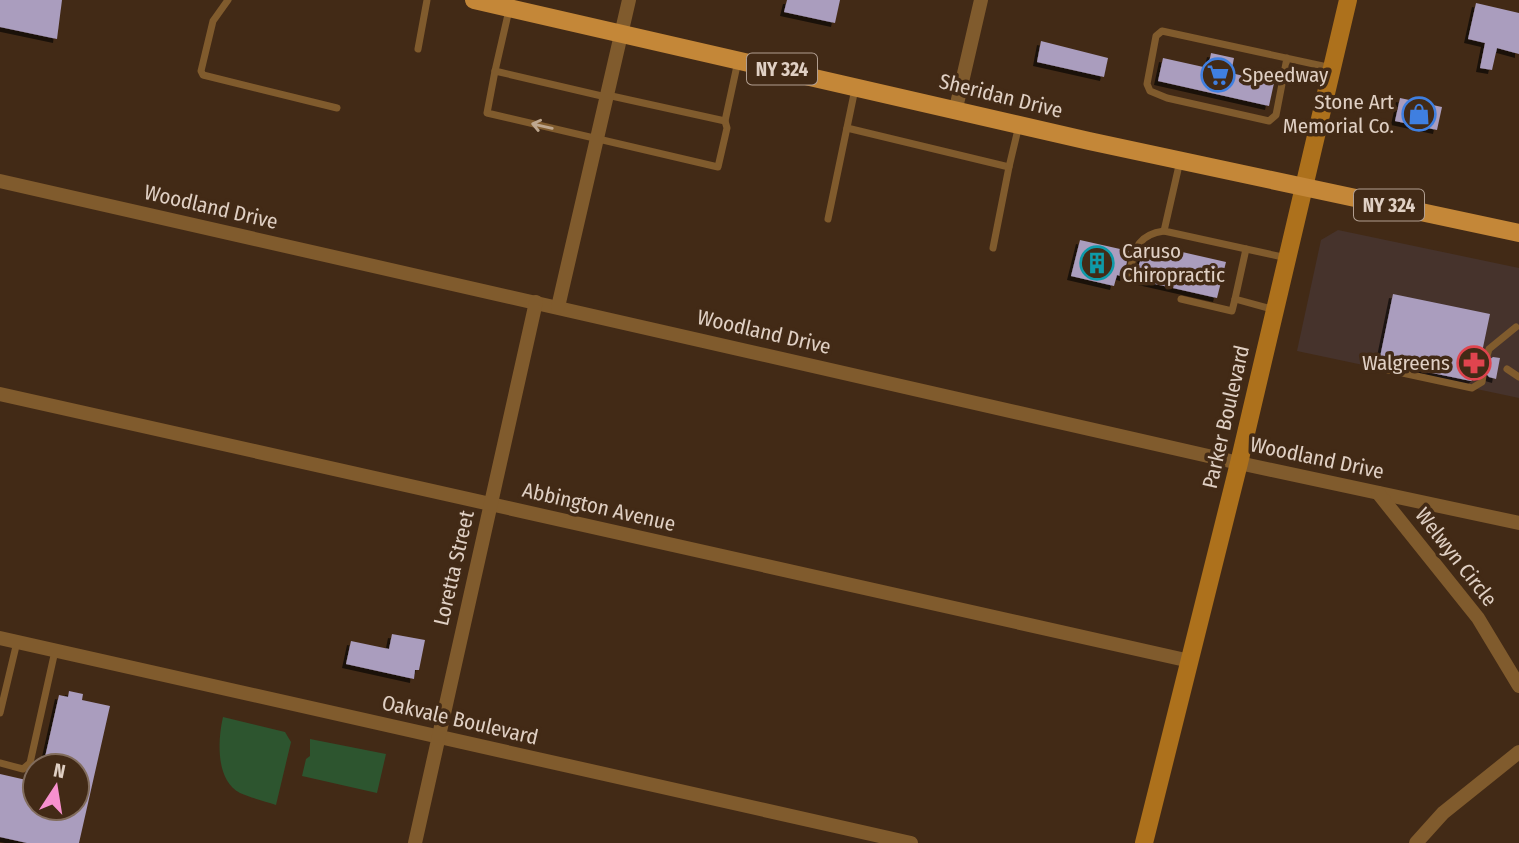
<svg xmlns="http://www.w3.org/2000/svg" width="1519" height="843" font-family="'Fira Sans Condensed',sans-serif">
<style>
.commercial{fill:#46332c}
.green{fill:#2d552f}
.building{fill:#aa9dbe;filter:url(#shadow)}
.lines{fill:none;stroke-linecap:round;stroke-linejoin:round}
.lane{stroke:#805b2d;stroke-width:7}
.street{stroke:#805b2d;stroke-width:14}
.secondary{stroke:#ad711c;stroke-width:18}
.primary{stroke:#c48738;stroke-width:18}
.oneway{stroke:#bea78f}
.labels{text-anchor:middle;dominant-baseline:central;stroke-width:7;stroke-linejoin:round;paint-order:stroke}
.shield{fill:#422a16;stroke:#b19e90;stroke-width:2}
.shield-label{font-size:19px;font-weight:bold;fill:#e0d0c4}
.poi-label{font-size:21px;fill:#e0d0c4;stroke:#422a16;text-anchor:start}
.street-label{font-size:21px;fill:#e0d0c4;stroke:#422a16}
</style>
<defs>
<filter id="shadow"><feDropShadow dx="-4" dy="4" stdDeviation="0" flood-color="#0009"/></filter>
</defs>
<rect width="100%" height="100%" fill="#422a16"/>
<polygon class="commercial" points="1338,230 1519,268 1519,398 1297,351 1321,240"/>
<g class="green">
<path d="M 223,717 L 285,732 L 291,742 L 276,805 C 265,801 251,798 240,793 C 215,780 218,739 223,717 Z"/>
<polygon points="310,739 386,754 377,793 302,776 306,759 310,756"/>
</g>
<g class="building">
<polygon points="0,0 62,0 57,39 0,27"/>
<polygon points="787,0 840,0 835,23 784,12"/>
<polygon points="1476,3 1519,13 1519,54 1497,48 1492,70 1480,68 1485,43 1468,39"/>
<polygon points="1041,41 1108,58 1104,77 1037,62"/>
<polygon points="1211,53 1234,58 1231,73 1274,83 1269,106 1158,81 1163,58 1208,68"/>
<polygon points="1400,98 1442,107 1437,130 1395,121"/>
<polygon points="1080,240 1129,251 1124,277 1117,275 1114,286 1071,276"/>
<polygon points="1147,244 1226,262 1217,298 1133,279"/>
<polygon points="1393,294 1490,314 1481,357 1486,362 1493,357 1500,358 1496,379 1489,377 1483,370 1471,381 1379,362"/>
<polygon points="392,634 425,640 419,670 415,670 414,679 346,664 351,641 389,649"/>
<polygon points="69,691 83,694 82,700 110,706 79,843 27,843 0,837 0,774 35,782 35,808 77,808 77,766 43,766 59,695 68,697"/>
</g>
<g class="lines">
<g class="lane">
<polyline points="228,0 213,21 201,71 203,75 337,108"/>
<polyline points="509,10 495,71 606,97"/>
<polyline points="418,49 427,0"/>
<polyline points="1287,58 1276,115 1269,121 1167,98 1150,91 1147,84 1156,36 1162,31 1332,68"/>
<polyline points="495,71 487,113 718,167 727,128 725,121"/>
<polyline points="607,95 725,121 738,61"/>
<polyline points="847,128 1009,167 993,248"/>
<polyline points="1180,161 1164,231 1287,258"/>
<polyline points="1009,167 1019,125"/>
<polyline points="828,219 855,89"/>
<polyline points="1246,249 1235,299 1275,310"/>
<path d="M 1129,274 C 1135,250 1136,235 1164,231"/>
<polyline points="1181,299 1232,311 1235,299"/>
<polyline points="1487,356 1489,349 1516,327"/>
<polyline points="1364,358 1370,366 1472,388 1482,382 1483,376"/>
<polyline points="1507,369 1519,377"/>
<polyline points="0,713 17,642"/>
<polyline points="0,763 23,769 30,763 55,651"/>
</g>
<g class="street">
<polyline points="956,108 981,0"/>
<polyline points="0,181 1239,463 1519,523"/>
<polyline points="558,307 629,0"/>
<polyline points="0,394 1190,661"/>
<polyline points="1378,493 1478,618 1519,686"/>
<polyline points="0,638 911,843"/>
<polyline points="415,843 536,302"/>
<polyline points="1416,843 1443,813 1519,752"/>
</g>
<polyline class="secondary" points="1144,843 1239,463 1348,0"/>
<polyline class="primary" points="474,0 1089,141 1519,233"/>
</g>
<defs><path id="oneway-shaft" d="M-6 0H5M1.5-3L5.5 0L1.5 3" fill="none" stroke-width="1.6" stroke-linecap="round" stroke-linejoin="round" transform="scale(1.75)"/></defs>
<use class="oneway" href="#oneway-shaft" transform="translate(542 126) rotate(-167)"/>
<defs>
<symbol id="supermarket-ring" viewBox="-11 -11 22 22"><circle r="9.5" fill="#422a16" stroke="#3f7fe0" stroke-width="1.5"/><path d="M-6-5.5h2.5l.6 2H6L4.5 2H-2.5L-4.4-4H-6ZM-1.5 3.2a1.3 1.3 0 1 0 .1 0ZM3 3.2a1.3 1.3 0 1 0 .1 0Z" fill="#3f7fe0"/></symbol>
<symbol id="shop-ring" viewBox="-11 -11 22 22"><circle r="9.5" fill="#422a16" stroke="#3f7fe0" stroke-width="1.5"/><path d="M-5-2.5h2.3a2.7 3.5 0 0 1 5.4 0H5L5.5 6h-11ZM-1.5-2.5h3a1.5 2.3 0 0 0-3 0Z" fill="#3f7fe0"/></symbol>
<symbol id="building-ring" viewBox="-11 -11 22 22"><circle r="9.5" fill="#422a16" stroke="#0f9aa8" stroke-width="1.5"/><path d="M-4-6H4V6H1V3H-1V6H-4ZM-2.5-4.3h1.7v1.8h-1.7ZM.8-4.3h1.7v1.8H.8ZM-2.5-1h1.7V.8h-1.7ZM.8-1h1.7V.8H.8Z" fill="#0f9aa8"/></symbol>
<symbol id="pharmacy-ring" viewBox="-11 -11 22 22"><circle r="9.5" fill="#422a16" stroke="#e0444e" stroke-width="1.5"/><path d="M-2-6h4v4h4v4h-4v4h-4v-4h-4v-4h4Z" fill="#e0444e"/></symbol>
</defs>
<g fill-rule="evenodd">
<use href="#supermarket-ring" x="1199" y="56" width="38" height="38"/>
<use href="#shop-ring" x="1400" y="95" width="38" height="38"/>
<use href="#building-ring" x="1078" y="244" width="38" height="38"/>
<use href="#pharmacy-ring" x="1455" y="344" width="38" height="38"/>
</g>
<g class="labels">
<g class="shield">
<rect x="747" y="53.5" width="70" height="31" rx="5"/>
<rect x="1354" y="189.5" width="70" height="31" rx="5"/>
</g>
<g class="shield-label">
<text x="782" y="69">NY 324</text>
<text x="1389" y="205">NY 324</text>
</g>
<g class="poi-label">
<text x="1242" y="75">Speedway</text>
<text x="1394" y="102" text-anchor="end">Stone Art<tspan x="1394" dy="24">Memorial Co.</tspan></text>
<text x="1122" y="251">Caruso<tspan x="1122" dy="24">Chiropractic</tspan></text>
<text x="1450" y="363" text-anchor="end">Walgreens</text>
</g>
<g class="street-label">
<text transform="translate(1001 96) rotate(14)">Sheridan Drive</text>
<text transform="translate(211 207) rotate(13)">Woodland Drive</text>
<text transform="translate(764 332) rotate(13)">Woodland Drive</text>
<text transform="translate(1226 417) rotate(-77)">Parker Boulevard</text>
<text transform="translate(1317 458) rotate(12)">Woodland Drive</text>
<text transform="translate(599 507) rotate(13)">Abbington Avenue</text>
<text transform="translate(1456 557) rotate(52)">Welwyn Circle</text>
<text transform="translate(454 568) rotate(-77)">Loretta Street</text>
<text transform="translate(460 720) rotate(13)">Oakvale Boulevard</text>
</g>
</g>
<g transform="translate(56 787) rotate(12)"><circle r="33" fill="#422a16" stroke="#816c5c" stroke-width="2"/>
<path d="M0-5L12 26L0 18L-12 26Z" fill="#f790ce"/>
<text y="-10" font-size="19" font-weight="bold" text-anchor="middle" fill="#e0d0c4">N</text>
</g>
</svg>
